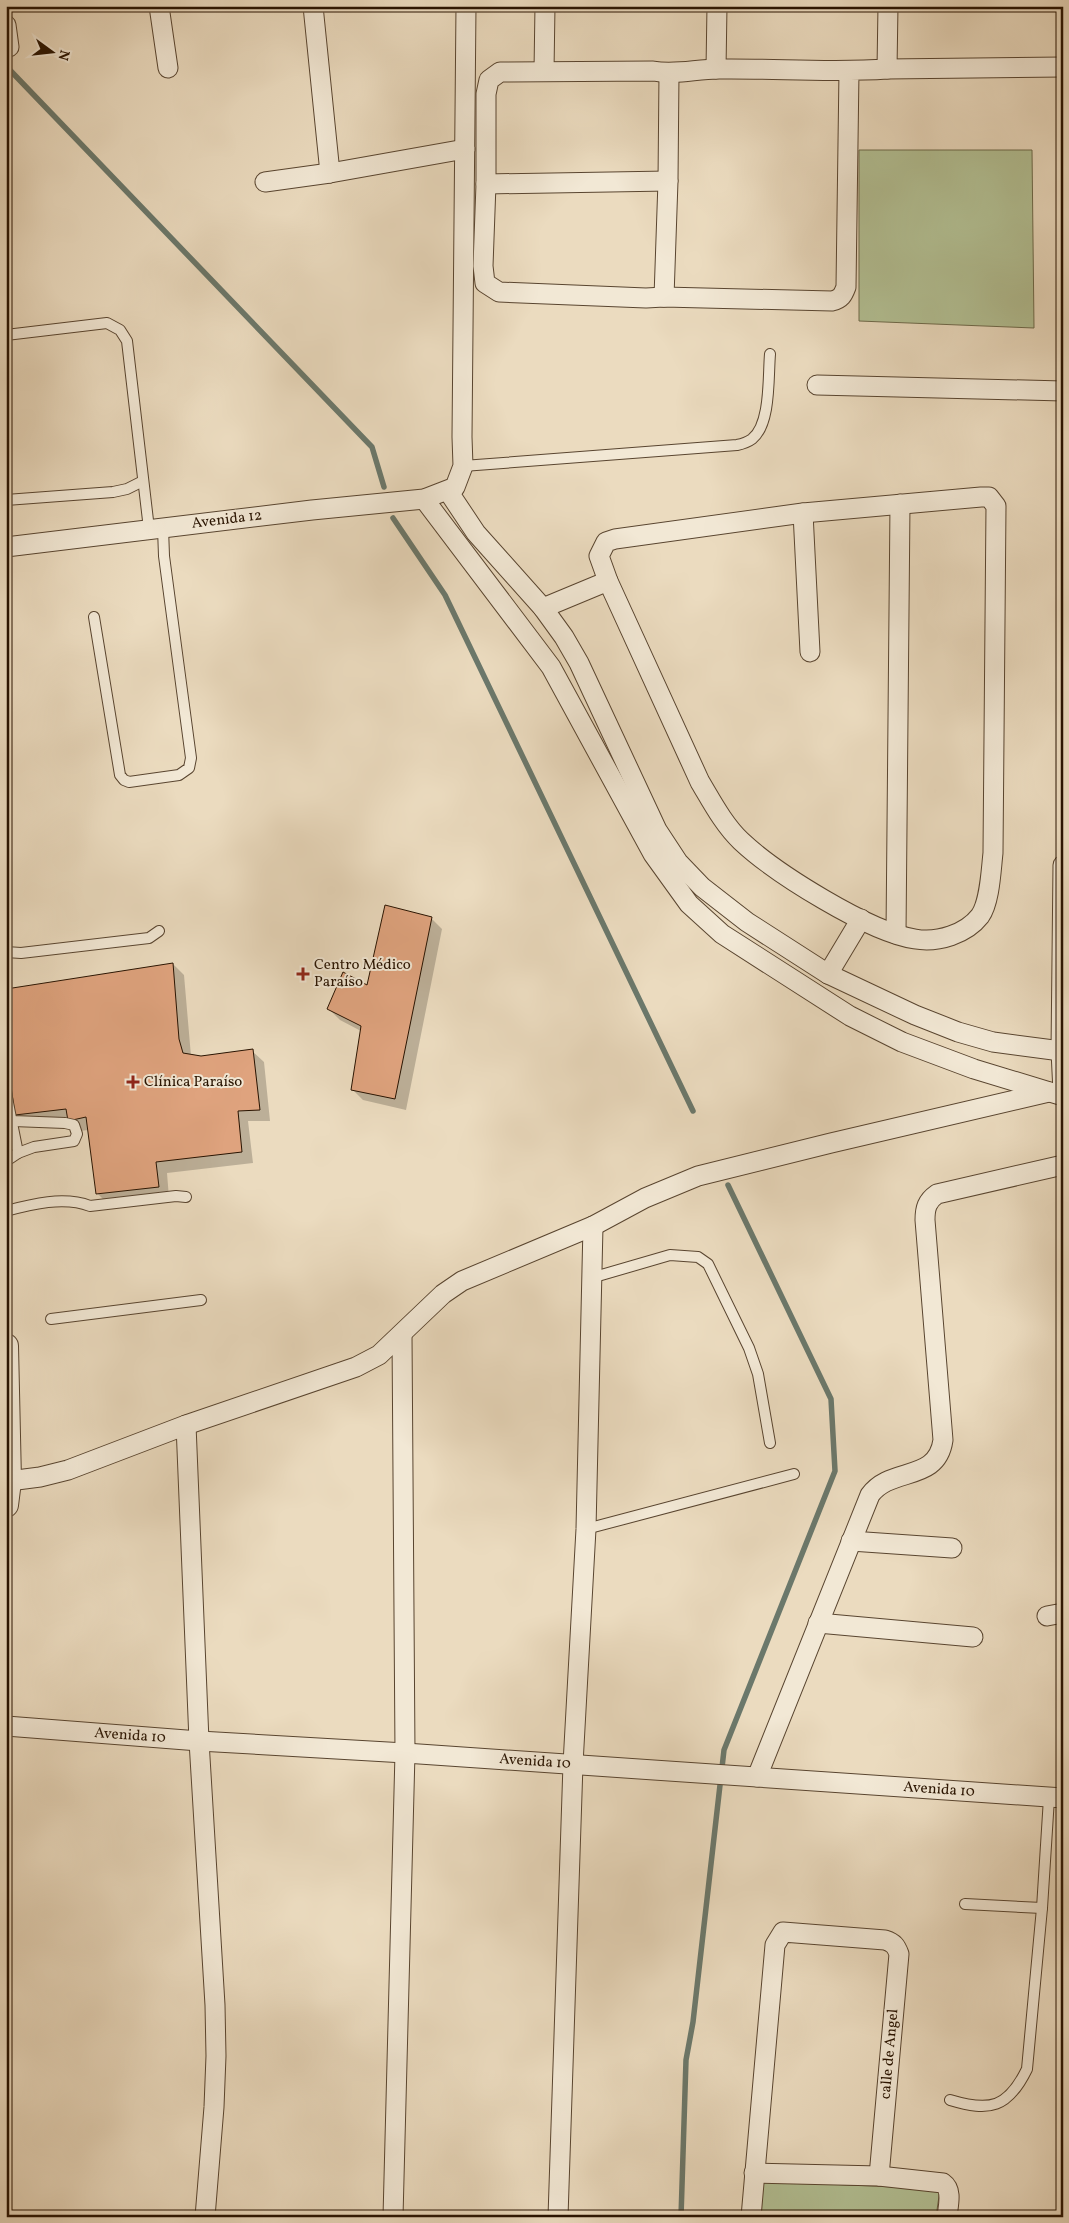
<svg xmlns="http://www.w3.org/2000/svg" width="1069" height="2223" font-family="Vollkorn,serif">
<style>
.green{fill:#b3c195;stroke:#6e6a4b}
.shadow{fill:#0003}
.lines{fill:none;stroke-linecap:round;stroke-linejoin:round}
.stream{stroke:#6b786b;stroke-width:5.5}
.building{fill:#dfa37e;stroke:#281301}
.service-casing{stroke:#594530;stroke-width:12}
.minor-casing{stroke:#594530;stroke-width:21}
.tertiary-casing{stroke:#594530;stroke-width:26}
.service{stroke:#f2e8d5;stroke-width:10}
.minor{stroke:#f2e8d5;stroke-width:19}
.tertiary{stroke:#f2e8d5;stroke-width:24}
.poi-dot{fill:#8f2418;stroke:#f2e8d5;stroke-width:2}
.labels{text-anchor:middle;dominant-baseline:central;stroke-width:4;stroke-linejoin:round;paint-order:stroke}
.street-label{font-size:15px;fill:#281301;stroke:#f2e8d5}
.poi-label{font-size:15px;fill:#281301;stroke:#f2e8d5;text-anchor:start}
</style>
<rect width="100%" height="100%" fill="#ebdbbf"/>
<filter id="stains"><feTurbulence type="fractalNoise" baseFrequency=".004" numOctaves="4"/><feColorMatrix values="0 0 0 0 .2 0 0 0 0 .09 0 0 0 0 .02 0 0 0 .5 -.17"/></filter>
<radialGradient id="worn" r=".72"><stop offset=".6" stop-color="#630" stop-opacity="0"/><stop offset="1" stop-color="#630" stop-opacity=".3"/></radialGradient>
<g class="green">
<polygon points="859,150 1032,150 1034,328 859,321"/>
<polygon points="759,2181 940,2189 936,2217 756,2217"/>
</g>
<g class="shadow">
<polygon points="6,453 9,479 6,479"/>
<polygon points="431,918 442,929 406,1110 363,1100 352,1089 361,1031 340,1020 329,1009 368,987"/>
<polygon points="173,964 184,975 191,1056 201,1058 252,1051 264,1062 270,1121 248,1121 253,1163 167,1173 169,1198 108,1204 97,1193 88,1130 80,1131 70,1120 27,1126 16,1115"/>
</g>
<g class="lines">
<g class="stream">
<polyline points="6,66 372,447 384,487"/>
<polyline points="393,518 445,595 693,1111"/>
<polyline points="681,2217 686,2060 693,2022 724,1750 835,1471 831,1399 728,1185"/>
</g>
</g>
<g class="building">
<polygon points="385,905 432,917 395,1099 351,1090 361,1026 327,1009 343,972 367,985"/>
<polygon points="173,963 179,1039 183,1053 201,1056 253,1049 260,1110 238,1111 242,1152 156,1162 159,1187 96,1194 86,1117 68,1121 66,1109 15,1115 6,1050 6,989"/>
</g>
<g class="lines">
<defs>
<g id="service">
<polyline points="6,335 107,323 120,330 127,341 149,529"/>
<path d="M 463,466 L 737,445 C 742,444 748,442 752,439 C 771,424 768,377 770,354"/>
<polyline points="6,500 113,492 127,489 143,481"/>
<polyline points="94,617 120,775 124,780 129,782 179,775 189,768 191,758 164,556 163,528"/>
<polyline points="6,952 21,953 149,938 159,931"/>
<polyline points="6,1093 18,1153 6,1161"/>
<polyline points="6,1117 13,1121 65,1123 74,1125 77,1134 74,1141 34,1147 18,1153"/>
<path d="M 6,1211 C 32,1204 64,1196 90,1206 L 176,1196 L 186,1197"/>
<polyline points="591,1278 670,1255 698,1257 708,1264 749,1348 758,1374 770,1443"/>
<polyline points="51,1319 201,1300"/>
<polyline points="586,1529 794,1474"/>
<polyline points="965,1904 1042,1908"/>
<path d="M 950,2100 C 990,2112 1008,2108 1027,2069 L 1042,1908 L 1049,1798"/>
</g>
<g id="minor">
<polyline points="159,6 168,68"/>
<polyline points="313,6 330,173"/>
<polyline points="6,25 9,47"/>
<polyline points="716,69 717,6"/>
<polyline points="887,69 1063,67"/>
<polyline points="544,71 545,6"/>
<path d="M 849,71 L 846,287 C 843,295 841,299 832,301 L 664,297 L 646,298 L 499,292 L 485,283 L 483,266 L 486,184 L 486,94 L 489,80 L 500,72 L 653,71 C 675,75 696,69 718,69 C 774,68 830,73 887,69 L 888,6"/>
<polyline points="265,182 330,173 465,149"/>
<polyline points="486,184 668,181"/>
<polyline points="664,297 668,181 669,73"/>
<polyline points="817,385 1063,391"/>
<polyline points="448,491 476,533 543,608 564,637 579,663 657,830 678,862 702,887 747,922 828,974 915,1015 958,1032 993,1042 1061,1051"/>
<path d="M 981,497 L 989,497 L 996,506 L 993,853 C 991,870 990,902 980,916 C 966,934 938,943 915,939 C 869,932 775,873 741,841 C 724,825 712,802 700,782 L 608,581 L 599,556 L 606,542 L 615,539 L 803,513 Z"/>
<polyline points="424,499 551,667 653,854 689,904 722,934 850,1016 902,1042 974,1069 1063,1096"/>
<polyline points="803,513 810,652"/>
<polyline points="6,547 312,510 424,499 455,487 463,466 462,437 466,6"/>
<polyline points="543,608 608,581"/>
<polyline points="1063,865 1061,1051 1063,1092"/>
<polyline points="896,934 900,504"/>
<polyline points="828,974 861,919"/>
<polyline points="186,1425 199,1741 215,2005 216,2056 214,2107 205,2217"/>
<polyline points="9,1481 40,1477 68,1470 186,1425 356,1367 379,1355 443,1294 462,1281 593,1226 645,1198 698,1176 831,1143 1049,1092"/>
<polyline points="851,1541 952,1548"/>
<polyline points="1047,1616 1063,1613"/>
<polyline points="818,1623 973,1637"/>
<polyline points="6,1726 199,1741 405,1753 1063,1798"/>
<path d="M 757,1777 L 870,1495 C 891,1466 937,1483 943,1440 L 925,1220 C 925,1208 927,1201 937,1194 L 1063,1165"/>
<path d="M 754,2173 L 879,2176 L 943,2183 C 953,2190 948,2206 947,2217"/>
<polyline points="393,2217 405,1753 402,1335"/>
<polyline points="558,2217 573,1764 586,1529 593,1226"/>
<path d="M 751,2217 L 775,1945 L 783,1932 L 885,1940 C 894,1943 896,1946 899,1954 L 879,2176"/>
</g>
<polyline id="tertiary" points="6,1346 9,1481 6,1505"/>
</defs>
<use href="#service" class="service-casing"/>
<use href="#minor" class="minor-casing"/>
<use href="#tertiary" class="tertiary-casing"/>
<use href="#service" class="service"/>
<use href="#minor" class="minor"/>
<use href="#tertiary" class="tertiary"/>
</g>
<g class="poi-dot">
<path d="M300.5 966.5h5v5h5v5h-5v5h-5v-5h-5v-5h5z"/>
<path d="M130.5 1074.5h5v5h5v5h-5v5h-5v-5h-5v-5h5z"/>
</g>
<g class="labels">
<g class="street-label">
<text transform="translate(227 520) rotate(-7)">Avenida 12</text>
<text transform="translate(130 1736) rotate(4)">Avenida 10</text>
<text transform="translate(535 1762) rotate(4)">Avenida 10</text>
<text transform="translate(939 1790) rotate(4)">Avenida 10</text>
<text transform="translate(890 2054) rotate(-85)">calle de Angel</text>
</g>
<g class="poi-label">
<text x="314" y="965">Centro Médico<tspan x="314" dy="17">Paraíso</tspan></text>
<text x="144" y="1082">Clínica Paraíso</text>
</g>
</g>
<rect width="1069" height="2223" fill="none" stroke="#ebdbbf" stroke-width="25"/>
<rect x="8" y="8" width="1054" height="2208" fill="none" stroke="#281301" stroke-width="2.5"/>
<rect x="12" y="12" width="1044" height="2198" fill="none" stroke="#281301"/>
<g transform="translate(52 52) rotate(105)" stroke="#f2e8d5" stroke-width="4" paint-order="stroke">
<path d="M0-4L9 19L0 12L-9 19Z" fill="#281301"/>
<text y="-8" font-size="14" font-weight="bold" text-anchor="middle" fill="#281301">N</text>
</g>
<rect width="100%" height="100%" filter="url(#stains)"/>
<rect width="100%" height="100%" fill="url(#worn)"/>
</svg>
